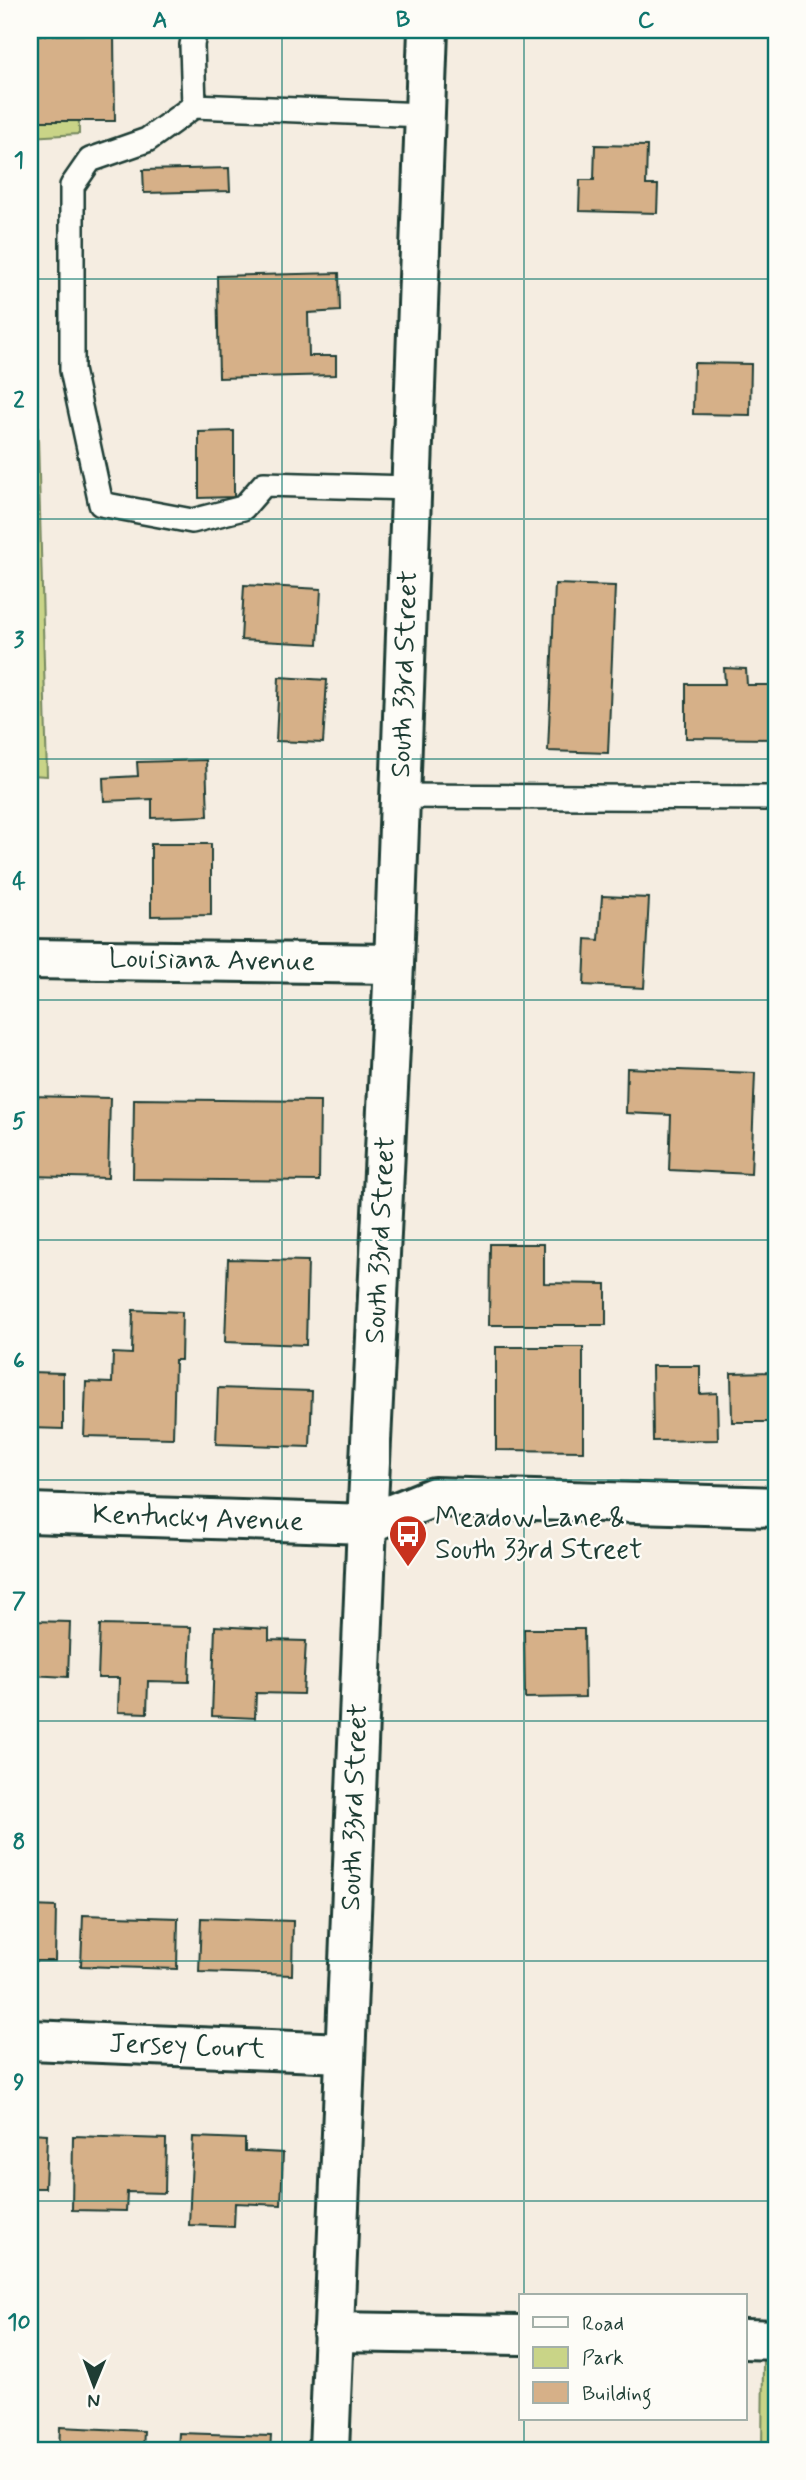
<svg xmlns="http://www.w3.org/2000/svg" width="806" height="2480" font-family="Mynerve,sans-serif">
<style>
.green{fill:#c9d487;stroke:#74885e;stroke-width:2}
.building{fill:#d6b088;stroke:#1f3d34;stroke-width:2}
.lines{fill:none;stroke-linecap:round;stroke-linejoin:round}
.lane-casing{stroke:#1f3d34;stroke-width:28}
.street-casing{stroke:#1f3d34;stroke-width:44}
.secondary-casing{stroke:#1f3d34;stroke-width:44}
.lane{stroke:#fdfcf7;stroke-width:23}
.street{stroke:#fdfcf7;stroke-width:38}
.secondary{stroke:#fdfcf7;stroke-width:38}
.grid{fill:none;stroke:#0f766e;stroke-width:2;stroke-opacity:0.55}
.labels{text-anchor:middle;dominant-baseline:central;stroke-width:5;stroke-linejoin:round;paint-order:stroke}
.street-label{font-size:28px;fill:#1f3d34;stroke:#fdfcf7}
.poi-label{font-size:28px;fill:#1f3d34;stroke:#fdfcf7;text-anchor:start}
.neatline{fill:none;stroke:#0f766e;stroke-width:2.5}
.grid-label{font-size:23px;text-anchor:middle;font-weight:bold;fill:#0f766e}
</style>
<rect width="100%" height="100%" fill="#f5ede1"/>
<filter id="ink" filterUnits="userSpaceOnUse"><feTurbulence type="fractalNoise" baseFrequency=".0143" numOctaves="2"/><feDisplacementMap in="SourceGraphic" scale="14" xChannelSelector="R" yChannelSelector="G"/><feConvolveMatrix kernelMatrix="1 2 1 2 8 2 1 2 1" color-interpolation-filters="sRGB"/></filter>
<g filter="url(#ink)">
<g class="green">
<polygon points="30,30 78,30 79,134 30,137"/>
<polygon points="30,248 33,248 47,776 30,775"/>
<polygon points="763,2361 776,2361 776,2450 762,2450"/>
</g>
<g class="building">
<polygon points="114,34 115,121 30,121 30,35"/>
<polygon points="595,145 647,146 646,185 658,185 657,213 579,211 580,180 594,180"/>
<polygon points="229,168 230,191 144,193 143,170"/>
<polygon points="339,273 340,311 308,313 309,356 336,356 336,375 219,378 217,276"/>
<polygon points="694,363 751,364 750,415 693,414"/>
<polygon points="234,431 234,497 199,498 199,432"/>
<polygon points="555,584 615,586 608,753 548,751"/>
<polygon points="244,585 321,589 318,644 241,640"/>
<polygon points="724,668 746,669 747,685 776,685 776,739 686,738 686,684 725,684"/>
<polygon points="279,677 327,680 323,743 276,741"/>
<polygon points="206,760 208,816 152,818 152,799 104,801 103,778 138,776 137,762"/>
<polygon points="151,844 211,844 211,915 151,916"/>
<polygon points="602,896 649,898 644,988 584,985 586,939 599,940"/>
<polygon points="627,1068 755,1073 751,1174 669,1170 671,1115 626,1113"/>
<polygon points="30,1096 110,1098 108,1178 30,1176"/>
<polygon points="134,1099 320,1101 319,1181 133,1179"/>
<polygon points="490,1244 544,1244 544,1283 606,1284 606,1325 489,1325"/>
<polygon points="228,1259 308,1261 306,1345 225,1342"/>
<polygon points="133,1310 182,1312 181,1360 175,1360 173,1438 84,1436 86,1382 112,1383 113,1353 132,1354"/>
<polygon points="496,1347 583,1347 583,1451 496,1450"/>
<polygon points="652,1366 700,1366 700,1394 717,1393 718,1440 653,1441"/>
<polygon points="30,1372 63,1373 63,1429 30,1428"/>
<polygon points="776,1372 776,1422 732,1422 731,1373"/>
<polygon points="218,1388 312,1391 310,1447 216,1444"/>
<polygon points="30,1621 70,1622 68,1677 30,1675"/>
<polygon points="100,1625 191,1627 189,1682 148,1681 147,1713 118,1712 119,1678 98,1678"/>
<polygon points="215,1626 269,1629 269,1640 306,1641 303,1694 256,1693 255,1718 212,1716"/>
<polygon points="524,1629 584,1629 585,1697 525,1698"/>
<polygon points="30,1877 34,1877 33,1906 56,1907 55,1961 30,1961"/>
<polygon points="83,1915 178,1918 177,1969 81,1966"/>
<polygon points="201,1918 293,1921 292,1975 199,1972"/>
<polygon points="30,2133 47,2134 45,2188 30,2188"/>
<polygon points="73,2136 166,2139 165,2193 127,2192 126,2211 72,2210"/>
<polygon points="193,2137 245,2139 245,2151 283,2153 281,2205 235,2203 234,2227 189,2225"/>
<polygon points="60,2427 144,2431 143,2450 59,2450"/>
<polygon points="179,2433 271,2436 270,2450 178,2450"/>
</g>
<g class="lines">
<defs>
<g id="lane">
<polyline points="194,106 192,45 195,30"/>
<polyline points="411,488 264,484 243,508 192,521 101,504 72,370 72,186 90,160 147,140 194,106 425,115"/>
<polyline points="400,796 776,798"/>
</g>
<g id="street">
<polyline points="30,959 394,964"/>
<polyline points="30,1513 367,1524 434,1497 776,1507"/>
<polyline points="30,2040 344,2053"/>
<polyline points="333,2332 521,2335"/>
<polyline points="745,2339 776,2340"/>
</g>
<polyline id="secondary" points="329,2450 367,1524 394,964 428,30"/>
</defs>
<use href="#lane" class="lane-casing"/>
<use href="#street" class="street-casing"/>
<use href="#secondary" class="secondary-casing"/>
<use href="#lane" class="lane"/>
<use href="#street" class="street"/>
<use href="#secondary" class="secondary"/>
</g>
</g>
<path class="grid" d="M 282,30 L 282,2450M 524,30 L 524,2296M 30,279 L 776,279M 30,519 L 776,519M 30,759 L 776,759M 30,1000 L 776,1000M 30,1240 L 776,1240M 30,1480 L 776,1480M 30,1721 L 776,1721M 30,1961 L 776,1961M 30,2201 L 776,2201M 524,2419 L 524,2450"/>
<defs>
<symbol id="bus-pin" viewBox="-11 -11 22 30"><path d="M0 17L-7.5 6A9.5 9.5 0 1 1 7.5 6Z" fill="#c8321e" stroke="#fdfcf7"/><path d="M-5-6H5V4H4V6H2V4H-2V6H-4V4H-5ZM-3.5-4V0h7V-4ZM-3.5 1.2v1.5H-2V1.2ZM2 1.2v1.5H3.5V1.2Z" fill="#fff"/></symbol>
</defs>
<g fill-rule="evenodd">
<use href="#bus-pin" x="386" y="1512" width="44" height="60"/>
</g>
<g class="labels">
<g class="street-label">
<text transform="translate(405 674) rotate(-88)">South 33rd Street</text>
<text transform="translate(212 961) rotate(1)">Louisiana Avenue</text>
<text transform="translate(381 1240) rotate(-87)">South 33rd Street</text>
<text transform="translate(198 1519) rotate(2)">Kentucky Avenue</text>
<text transform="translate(355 1807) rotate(-88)">South 33rd Street</text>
<text transform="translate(187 2047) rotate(2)">Jersey Court</text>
</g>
<g class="poi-label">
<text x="435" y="1518">Meadow Lane &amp;<tspan x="435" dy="32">South 33rd Street</tspan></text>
</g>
</g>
<rect width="806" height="2480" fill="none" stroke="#fdfcf7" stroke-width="77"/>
<rect x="519" y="2294" width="228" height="126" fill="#fdfcf7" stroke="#a4b0a9" stroke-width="2"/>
<rect x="533" y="2317" width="35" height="10" fill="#fdfcf7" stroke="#a4b0a9" stroke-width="2"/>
<text x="582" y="2330" font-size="21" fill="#1f3d34">Road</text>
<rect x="533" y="2347" width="35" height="21" fill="#c9d487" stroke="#a4b0a9" stroke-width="2"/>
<text x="582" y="2364" font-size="21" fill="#1f3d34">Park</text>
<rect x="533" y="2382" width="35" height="21" fill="#d6b088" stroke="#a4b0a9" stroke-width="2"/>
<text x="582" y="2400" font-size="21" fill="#1f3d34">Building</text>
<g transform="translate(94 2385) rotate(181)" stroke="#fdfcf7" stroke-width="5" paint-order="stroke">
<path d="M0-5L12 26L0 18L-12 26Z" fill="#1f3d34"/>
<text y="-10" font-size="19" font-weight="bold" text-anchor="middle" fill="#1f3d34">N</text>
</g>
<rect x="38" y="38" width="730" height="2404" class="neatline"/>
<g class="grid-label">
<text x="160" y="27">A</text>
<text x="403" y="27">B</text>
<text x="646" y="27">C</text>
<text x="19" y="167">1</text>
<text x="19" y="407">2</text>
<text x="19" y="647">3</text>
<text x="19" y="888">4</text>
<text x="19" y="1128">5</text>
<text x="19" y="1368">6</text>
<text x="19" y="1608">7</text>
<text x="19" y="1849">8</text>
<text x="19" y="2089">9</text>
<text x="19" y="2329">10</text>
</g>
</svg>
